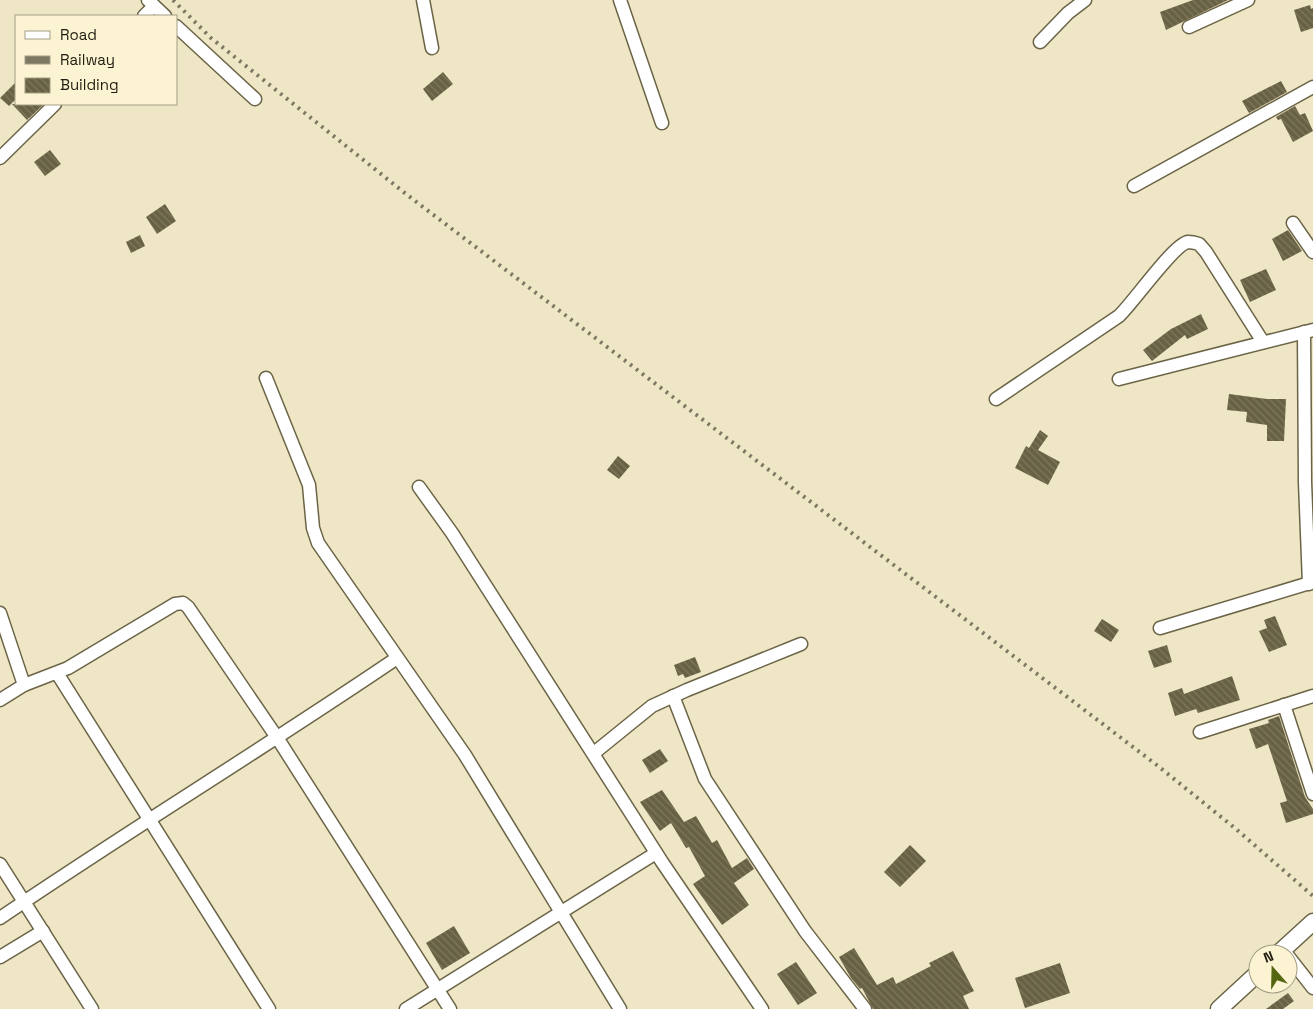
<svg xmlns="http://www.w3.org/2000/svg" width="1313" height="1009" font-family="'Space Grotesk',sans-serif">
<style>
.building{fill:url(#building-back-hatch)}
.lines{fill:none;stroke-linecap:round;stroke-linejoin:round}
.minor-casing{stroke:#6b6447;stroke-width:15}
.tertiary-casing{stroke:#6b6447;stroke-width:19}
.minor{stroke:#fff;stroke-width:12}
.tertiary{stroke:#fff;stroke-width:16}
.rail{stroke:#7e7863;stroke-width:4;stroke-dasharray:2.5 5;stroke-linecap:butt}
</style>
<defs>
<pattern id="building-back-hatch" width="6" height="6" patternUnits="userSpaceOnUse" patternTransform="scale(1.25)"><rect width="6" height="6" fill="#686143"/><path d="M-1 5l2 2M0 0l6 6M5-1l2 2" fill="none" stroke="#7d7860"/></pattern>
</defs>
<rect width="100%" height="100%" fill="#eee6c5"/>
<g class="building">
<polygon points="1193,0 1228,0 1166,30 1160,12"/>
<polygon points="1310,5 1311,9 1313,8 1313,28 1301,32 1294,10"/>
<polygon points="443,72 453,84 432,101 423,89"/>
<polygon points="1281,81 1287,92 1249,113 1242,101"/>
<polygon points="16,82 16,99 9,106 0,98"/>
<polygon points="12,104 44,104 27,120"/>
<polygon points="1295,106 1300,115 1305,113 1313,131 1293,142 1281,119 1278,120 1276,117"/>
<polygon points="50,150 61,164 45,176 34,162"/>
<polygon points="165,204 176,221 157,234 146,217"/>
<polygon points="1288,230 1302,251 1283,261 1272,239"/>
<polygon points="140,235 145,246 131,253 126,242"/>
<polygon points="1266,269 1276,290 1250,302 1240,280"/>
<polygon points="1201,314 1208,329 1187,339 1185,335 1152,361 1143,350 1171,329"/>
<polygon points="1229,394 1267,399 1286,399 1284,441 1267,441 1267,425 1246,422 1247,412 1227,410"/>
<polygon points="1040,430 1048,436 1038,450 1060,462 1048,485 1015,468 1026,446 1029,448"/>
<polygon points="618,456 630,466 619,479 607,470"/>
<polygon points="1275,616 1287,645 1269,652 1259,631 1267,628 1264,620"/>
<polygon points="1102,619 1119,630 1111,642 1094,631"/>
<polygon points="1167,645 1172,662 1154,668 1148,651"/>
<polygon points="695,657 701,672 685,678 683,674 678,676 674,665"/>
<polygon points="1232,676 1240,700 1198,713 1196,709 1175,716 1168,693 1182,688 1184,694"/>
<polygon points="1279,716 1305,797 1313,809 1313,814 1286,823 1280,803 1287,801 1268,744 1256,749 1249,729 1269,723 1268,720"/>
<polygon points="660,749 668,761 650,773 642,760"/>
<polygon points="662,790 684,822 696,816 712,843 717,840 732,868 747,858 754,869 734,883 749,905 722,925 693,884 705,876 689,847 686,848 671,823 660,831 640,802"/>
<polygon points="910,845 926,861 900,887 884,872"/>
<polygon points="454,926 470,953 442,970 426,943"/>
<polygon points="854,948 877,985 893,977 896,984 931,966 929,963 953,951 974,991 963,996 969,1009 873,1009 862,988 860,989 851,978 839,957"/>
<polygon points="796,962 817,993 798,1005 777,974"/>
<polygon points="1060,963 1070,993 1025,1008 1015,978"/>
<polygon points="1288,993 1294,1001 1283,1009 1266,1009"/>
</g>
<g class="lines">
<defs>
<g id="minor">
<polyline points="148,0 165,16"/>
<polyline points="423,0 432,48"/>
<polyline points="620,0 662,123"/>
<polyline points="144,16 154,6"/>
<polyline points="176,26 255,99"/>
<polyline points="1189,27 1248,0"/>
<polyline points="1040,42 1068,13 1085,0"/>
<polyline points="0,158 55,104"/>
<polyline points="1134,186 1313,87"/>
<polyline points="1293,223 1313,252"/>
<polyline points="1304,332 1305,482 1309,584"/>
<polyline points="266,378 309,485 313,528 318,543 465,755 620,1009"/>
<polyline points="1119,379 1313,330"/>
<path d="M 996,399 L 1119,316 C 1133,303 1174,244 1188,242 C 1191,242 1196,243 1199,244 L 1206,252 L 1263,342"/>
<polyline points="419,487 452,533 662,862 762,1009"/>
<polyline points="0,613 24,685"/>
<polyline points="1160,628 1313,582"/>
<polyline points="57,673 269,1009"/>
<polyline points="673,696 705,779 805,931 865,1009"/>
<polyline points="0,700 24,685 68,668 175,604 183,603 188,607 278,739 450,1009"/>
<polyline points="1284,705 1313,794"/>
<polyline points="1200,732 1313,696"/>
<polyline points="594,753 652,706 687,690 801,644"/>
<polyline points="0,864 92,1009"/>
<path d="M 0,918 C 131,829 266,747 397,658"/>
<polyline points="1288,956 1313,988"/>
<polyline points="0,957 43,931"/>
<polyline points="406,1009 656,853"/>
</g>
<g id="tertiary">
<polyline points="1278,954 1313,922"/>
<polyline points="1219,1009 1258,973"/>
</g>
</defs>
<use href="#minor" class="minor-casing"/>
<use href="#tertiary" class="tertiary-casing"/>
<use href="#minor" class="minor"/>
<use href="#tertiary" class="tertiary"/>
<polyline class="rail" points="173,0 211,38 406,194 1158,766 1236,829 1313,896"/>
</g>
<rect x="15" y="15" width="162" height="90" fill="#fbf3d2" stroke="#a39d85"/>
<rect x="25" y="31" width="25" height="8" fill="#ffffff" stroke="#a39d85"/>
<text x="60" y="40" font-size="15" fill="#201d11">Road</text>
<rect x="25" y="56" width="25" height="8" fill="#7e7863" stroke="#a39d85"/>
<text x="60" y="65" font-size="15" fill="#201d11">Railway</text>
<rect x="25" y="78" width="25" height="15" fill="url(#building-back-hatch)" stroke="#a39d85"/>
<text x="60" y="90" font-size="15" fill="#201d11">Building</text>
<g transform="translate(1273 969) rotate(340)"><circle r="24" fill="#fbf3d2" stroke="#a39d85"/>
<path d="M0-4L9 19L0 12L-9 19Z" fill="#546611"/>
<text y="-8" font-size="14" font-weight="bold" text-anchor="middle" fill="#201d11">N</text>
</g>
</svg>
